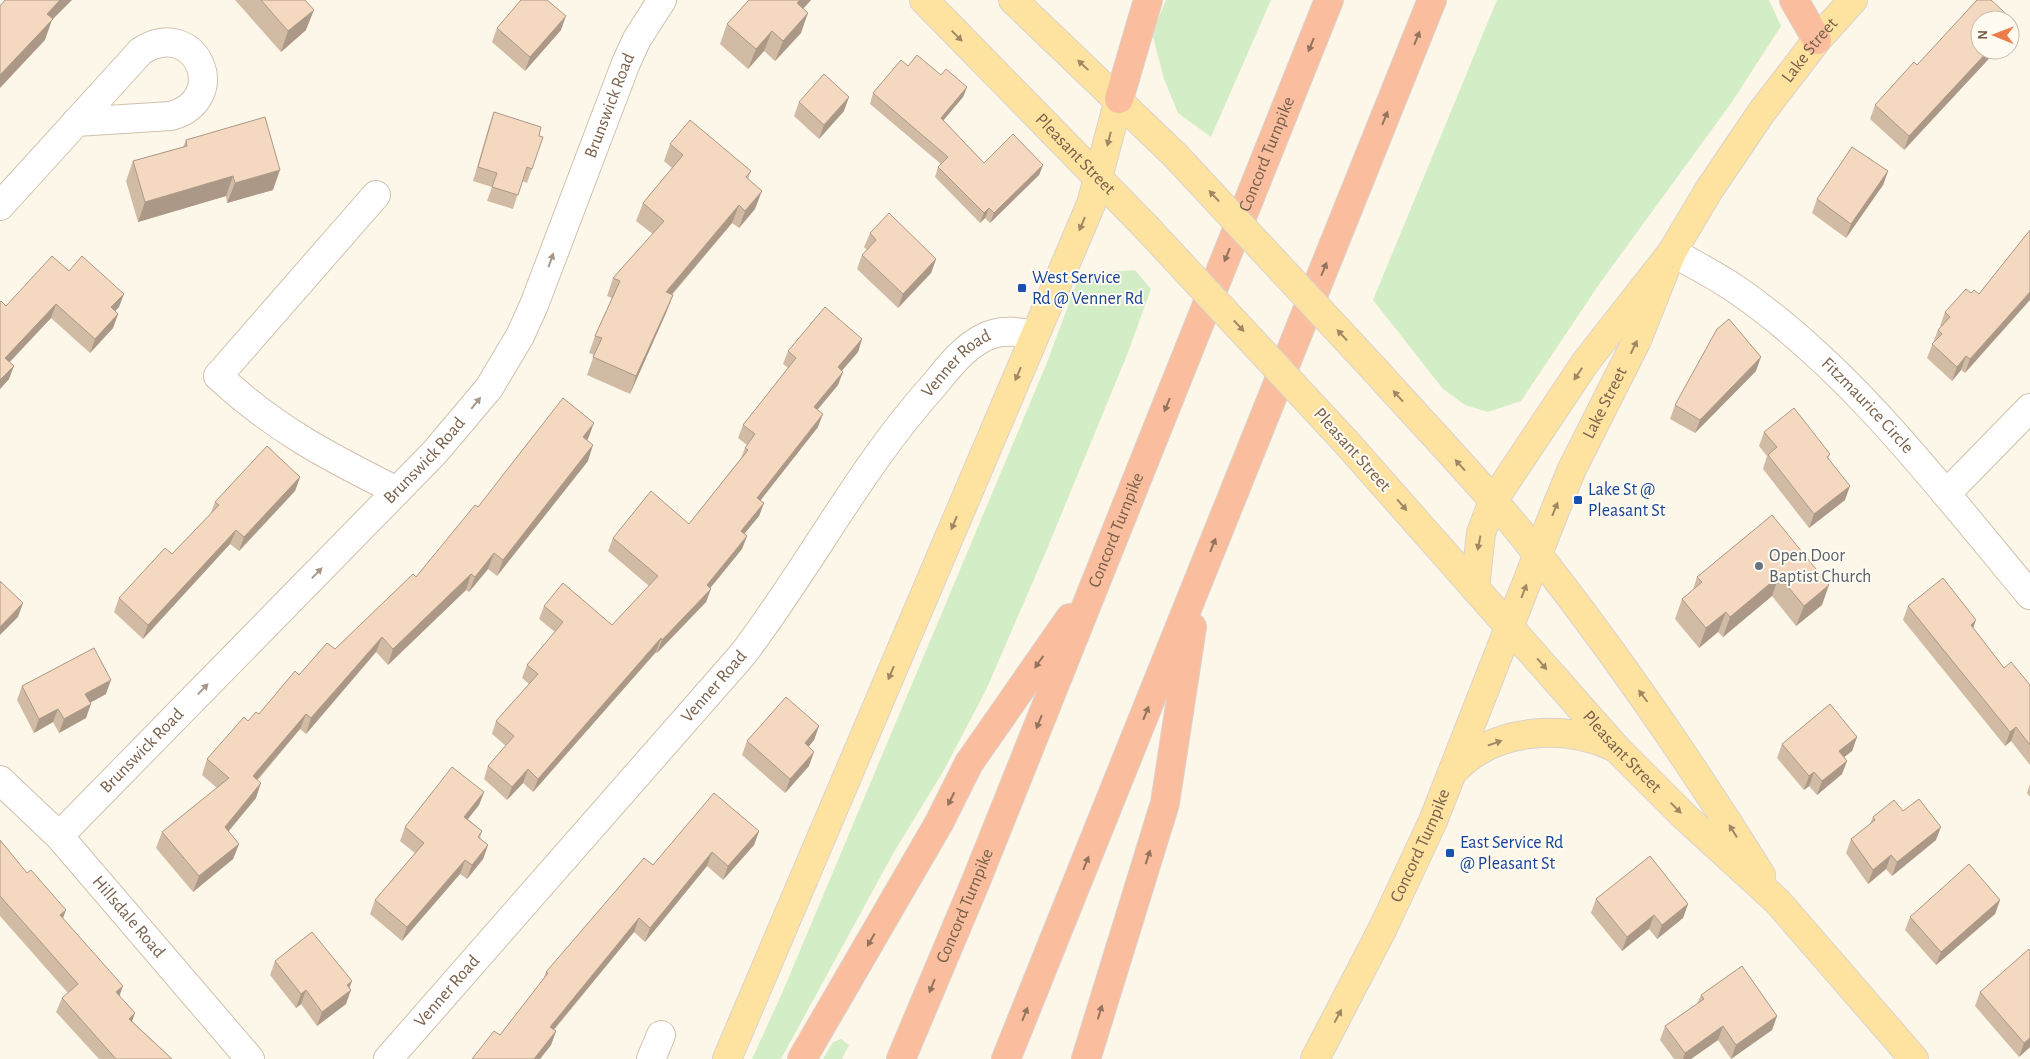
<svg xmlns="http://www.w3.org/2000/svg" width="2030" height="1059" font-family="'Alegreya Sans',sans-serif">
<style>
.green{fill:#d3edc6}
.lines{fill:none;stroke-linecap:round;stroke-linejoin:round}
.minor-casing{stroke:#d1c0ae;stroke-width:30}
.major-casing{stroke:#dad2cd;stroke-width:30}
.highway-casing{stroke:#dad2cd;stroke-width:30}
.minor{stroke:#fff;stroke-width:28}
.major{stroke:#fee3a0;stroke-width:28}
.highway{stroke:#fabe9e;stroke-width:28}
.major-bridge-casing{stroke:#dad2cd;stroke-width:30;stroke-linecap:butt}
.major-bridge{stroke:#fee3a0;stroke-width:28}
.wall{fill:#d2bba5}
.shaded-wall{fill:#ab9886}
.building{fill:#f4d9c0;stroke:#ab9886}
.oneway{fill:#a28764}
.oneway2{fill:#94735c}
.oneway3{fill:#a9988a}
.transit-dot{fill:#1a4fb4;stroke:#fffbf1;stroke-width:2}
.worship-dot{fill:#6b7280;stroke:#fffbf1;stroke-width:2}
.labels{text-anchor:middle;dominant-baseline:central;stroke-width:4;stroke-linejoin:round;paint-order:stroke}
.street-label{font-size:18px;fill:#7a604b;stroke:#fffbf1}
.transit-label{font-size:18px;fill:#164399;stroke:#fffbf1;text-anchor:start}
.worship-label{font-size:18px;fill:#5b616d;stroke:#fffbf1;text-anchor:start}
</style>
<rect width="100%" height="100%" fill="#fdf7ea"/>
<g class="green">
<polygon points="1166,0 1271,0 1211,137 1178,113 1164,79 1152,33"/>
<polygon points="1497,0 1769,0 1781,26 1732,102 1600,283 1521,401 1488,412 1465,405 1443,389 1373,300"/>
<polygon points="1135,270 1151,289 1127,355 1047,549 986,690 944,770 894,852 781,1059 752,1059 783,991 1046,365 1080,274"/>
<polygon points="841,1039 849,1045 842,1059 823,1059 833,1042"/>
</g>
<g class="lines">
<defs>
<g id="minor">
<path d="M 376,195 L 218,376 C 275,429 329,457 397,491"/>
<path d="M 0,206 L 141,51 C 196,16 232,99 171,116 L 76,122"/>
<path id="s1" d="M 1672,252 C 1695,265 1719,277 1740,292 C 1853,371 1942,490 2030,595"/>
<polyline points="1946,494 2030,408"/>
<path id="s2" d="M 0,780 L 59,836 L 250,1059"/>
<path id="s3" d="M 59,836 L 397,491 L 435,452 L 489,388 L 520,336 L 534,305 L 626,63 L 637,39 L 662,0"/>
<path id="s4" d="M 388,1059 L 743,654 C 810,566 860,467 934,385 C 948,368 963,348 983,338 C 999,329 1017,331 1034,335"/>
<polyline points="651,1059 661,1035"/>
</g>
<g id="major">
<path id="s5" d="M 924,0 L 1146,227"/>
<polyline points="1013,0 1175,155"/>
<path d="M 1376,371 C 1425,426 1477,479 1524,537 C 1610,645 1688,758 1761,875"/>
<path id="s6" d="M 1346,442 L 1617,749 L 1684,816 L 1778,902 L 1914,1059"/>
<path id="s7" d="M 1475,588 L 1481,533 L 1493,501 L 1585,363 L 1672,252 L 1709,190 L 1761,113 L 1817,40 L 1853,0"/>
<path d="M 1456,769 C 1496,727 1566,724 1616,748"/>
<polyline points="727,1059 1091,204 1119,99"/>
<path id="s8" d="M 1315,1059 L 1383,928 L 1433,821 L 1556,508 L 1572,469 L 1637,340 L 1672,252"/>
</g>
<g id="highway">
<polyline points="1794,0 1817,40"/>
<polyline points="1119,99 1148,0"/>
<polyline points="802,1059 939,823 969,763 1070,618"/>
<path id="s9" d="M 901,1059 L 976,881 L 1329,0"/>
<polyline points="1006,1059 1432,0"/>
<polyline points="1086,1059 1165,803 1192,627"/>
</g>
</defs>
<use href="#minor" class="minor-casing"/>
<use href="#major" class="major-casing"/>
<use href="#highway" class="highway-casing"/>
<use href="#minor" class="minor"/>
<use href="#major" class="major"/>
<use href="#highway" class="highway"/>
<defs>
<g id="major-bridge">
<polyline points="1175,155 1376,371"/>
<polyline points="1146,227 1346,442"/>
</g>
</defs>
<use href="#major-bridge" class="major-bridge-casing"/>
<use href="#major-bridge" class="major-bridge"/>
</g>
<g class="wall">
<polygon points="235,0 305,0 306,30 281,52"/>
<polygon points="749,0 811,0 803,9 801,33 775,61 764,51 748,69 720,44 727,24"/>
<polygon points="497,28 561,30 525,71 492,42"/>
<polygon points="1980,50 1997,50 1904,150 1870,119 1875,105 1917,65"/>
<polygon points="908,66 967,87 963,97 943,120 984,163 1043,165 1039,175 990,223 985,218 980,223 935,177 938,167 941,164 870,104 873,93"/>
<polygon points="799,102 844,111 819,139 794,116"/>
<polygon points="494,112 539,136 532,169 527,183 522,181 513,209 487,201 492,187 473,181 489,126"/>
<polygon points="186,140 273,190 227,203 226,196 138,222 126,181 133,161 183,147"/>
<polygon points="670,144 751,171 748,179 755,209 739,228 732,223 672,295 673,295 666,313 630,394 587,375 594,355 589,353 595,336 612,298 607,296 613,278 653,234 636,221 643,203 672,168 664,161"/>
<polygon points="1888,171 1883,185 1846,238 1812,213 1817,199"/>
<polygon points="2030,230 1965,373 1961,370 1952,381 1927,358 1938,330 1941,326 1940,326 1945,312 1971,293 1979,294"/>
<polygon points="870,233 936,259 931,273 898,308 857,269 862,255 867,250 864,247"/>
<polygon points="69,271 119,307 115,311 118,314 113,328 90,353 51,318 10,362 9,379 0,389 0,302 6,306"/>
<polygon points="862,339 858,352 842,370 838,385 817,410 818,427 760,501 764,503 759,516 744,534 747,536 742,549 710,588 706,602 657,653 656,652 533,792 523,783 507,800 484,779 488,766 506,746 492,734 496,721 529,684 522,678 527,665 555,632 539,619 544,606 612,625 649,586 608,551 613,538 689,524 741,458 745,448 747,445 738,438 743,425 788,368 783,364 788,351"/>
<polygon points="1756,371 1695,433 1670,419 1675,405"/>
<polygon points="1764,432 1830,454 1828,459 1845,500 1809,528 1763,469 1767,456 1759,446"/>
<polygon points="588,439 587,440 588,461 497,576 488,569 469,592 466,590 388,665 376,652 306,734 300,729 258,780 256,798 228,831 239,844 233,859 193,892 156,848 162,832 217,788 202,775 207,759 248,721 259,714 299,675 335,649 416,577 478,507"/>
<polygon points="300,477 295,491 239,551 230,544 143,639 114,612 119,598 172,554 210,515 215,502"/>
<polygon points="1772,515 1822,605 1796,626 1772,596 1723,637 1718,632 1699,648 1675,619 1682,599 1693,590 1697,577"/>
<polygon points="1908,606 1973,628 2004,668 2030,685 2030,765 2011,741 2005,746 1903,620"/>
<polygon points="22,686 106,694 90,703 86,718 59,733 53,722 34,733 17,700"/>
<polygon points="819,726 814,740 809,746 809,766 785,793 742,755 747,741"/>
<polygon points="1857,737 1852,751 1844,757 1847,761 1842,774 1817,795 1809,786 1804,790 1777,758 1782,744"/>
<polygon points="2030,784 2030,797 2027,793"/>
<polygon points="484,792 479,805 468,819 482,831 480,838 488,845 483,859 467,879 460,874 402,941 370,914 375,900 415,853 400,841 405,827"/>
<polygon points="1903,811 1936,840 1892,876 1886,869 1868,884 1846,853 1851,839 1870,824 1873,817"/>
<polygon points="759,831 754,845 723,880 707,866 645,942 634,932 554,1030 556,1031 551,1045 540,1059 472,1059 500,1035 543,980 546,972 653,865"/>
<polygon points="0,840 63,918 119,995 132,1021 172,1059 99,1059 56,1012 62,998 68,993 0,916"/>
<polygon points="1596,899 1688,904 1683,918 1657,939 1649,929 1622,951 1591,913"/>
<polygon points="2000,900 1995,914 1936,965 1905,930 1910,917"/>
<polygon points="2030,951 2030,1047 2019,1057 1975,1006 1980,992"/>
<polygon points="275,961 350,988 346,1004 317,1026 301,1004 296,1008 270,975"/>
<polygon points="1701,995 1777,1016 1772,1030 1731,1059 1718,1040 1691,1059 1674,1059 1660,1040 1665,1026 1697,1004"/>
</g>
<g class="shaded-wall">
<polygon points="60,0 72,0 52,20 45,40 0,88 0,75 47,14"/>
<polygon points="800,0 811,0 790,23 797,3"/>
<polygon points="314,10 306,30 281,52 288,31"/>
<polygon points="808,13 801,33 775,61 783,41"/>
<polygon points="566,16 561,30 525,71 530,57"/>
<polygon points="2015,22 2010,36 2010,27"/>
<polygon points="772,31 764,51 748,69 756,49"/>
<polygon points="1989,50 1997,50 1904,150 1909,136"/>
<polygon points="967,87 963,97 937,128 941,118"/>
<polygon points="849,97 844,111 819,139 824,125"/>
<polygon points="1043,165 1039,175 990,223 994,213"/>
<polygon points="280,170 273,190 227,203 235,183"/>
<polygon points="1888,171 1883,185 1846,238 1851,224"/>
<polygon points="233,176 226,196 138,222 145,202"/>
<polygon points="762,191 755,209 739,228 745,211"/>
<polygon points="739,205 732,223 659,309 666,292"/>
<polygon points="989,208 985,218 980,223 984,213"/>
<polygon points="936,259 931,273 898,308 903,294"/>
<polygon points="2030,292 2030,300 1965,373 1970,359"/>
<polygon points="124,294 119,307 106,321 111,307"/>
<polygon points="673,295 666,313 630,394 636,376"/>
<polygon points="56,304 51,318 0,372 5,358"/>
<polygon points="118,314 113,328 90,353 95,339"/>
<polygon points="862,339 858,352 834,380 838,367"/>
<polygon points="1966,356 1961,370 1952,381 1957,367"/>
<polygon points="1761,357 1756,371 1695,433 1700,420"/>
<polygon points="14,366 9,379 0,389 0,380"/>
<polygon points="843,372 838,385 809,420 814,407"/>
<polygon points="823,414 818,427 752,511 757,498"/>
<polygon points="594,423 588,439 577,453 583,437"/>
<polygon points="593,445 588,461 497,576 503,560"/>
<polygon points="300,477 295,491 239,551 244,537"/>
<polygon points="1850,486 1845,500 1809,528 1814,514"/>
<polygon points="764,503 759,516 736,544 741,531"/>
<polygon points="236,530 230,544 143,639 148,625"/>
<polygon points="747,536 742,549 707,592 711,589 706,602 657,653 662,640"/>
<polygon points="494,553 488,569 469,592 475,577"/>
<polygon points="471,574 466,590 388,665 393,649"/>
<polygon points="1779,576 1772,596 1723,637 1730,617"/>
<polygon points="1829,585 1822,605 1796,626 1804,606"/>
<polygon points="23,603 18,617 0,635 0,627"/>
<polygon points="1726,612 1718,632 1699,648 1706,628"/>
<polygon points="1976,620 1971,634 1971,625"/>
<polygon points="382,637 376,652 306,734 311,718"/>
<polygon points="661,638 656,652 533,792 538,779"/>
<polygon points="111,680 106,694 80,708 85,694"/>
<polygon points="91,704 86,718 59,733 64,719"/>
<polygon points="58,709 53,722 34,733 39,719"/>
<polygon points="306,714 300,729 247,791 253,776"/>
<polygon points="819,726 814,740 800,757 805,743"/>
<polygon points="2016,727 2011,741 2005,746 2010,732"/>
<polygon points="1857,737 1852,751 1834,765 1839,751"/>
<polygon points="814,752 809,766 785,793 790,779"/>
<polygon points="1847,761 1842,774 1817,795 1822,781"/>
<polygon points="528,769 523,783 507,800 512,787"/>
<polygon points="1814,772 1809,786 1804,790 1809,776"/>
<polygon points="261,783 256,798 219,843 225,827"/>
<polygon points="484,792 479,805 459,830 464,817"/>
<polygon points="1941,827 1936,840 1892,876 1897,862"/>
<polygon points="759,831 754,845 723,880 728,866"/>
<polygon points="239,844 233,859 193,892 199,876"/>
<polygon points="488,845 483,859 467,879 472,865"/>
<polygon points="712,852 707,866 645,942 650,928"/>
<polygon points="1891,855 1886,869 1868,884 1873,870"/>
<polygon points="465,860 460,874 402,941 407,927"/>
<polygon points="2000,900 1995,914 1936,965 1941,952"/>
<polygon points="1688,904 1683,918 1657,939 1662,925"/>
<polygon points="66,910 61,924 60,915"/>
<polygon points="1654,915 1649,929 1622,951 1627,937"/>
<polygon points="639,918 634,932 545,1040 550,1027"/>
<polygon points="352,981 348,992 351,990 346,1004 317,1026 322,1012 347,985"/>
<polygon points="123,986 118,1000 116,992"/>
<polygon points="306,990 301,1004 296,1008 301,994"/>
<polygon points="135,1013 130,1027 129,1019"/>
<polygon points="1777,1016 1772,1030 1731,1059 1736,1045"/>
<polygon points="1723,1026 1718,1040 1691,1059 1683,1059 1685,1053"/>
<polygon points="556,1031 551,1045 540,1059 534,1059"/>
<polygon points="2030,1038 2030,1047 2019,1057 2024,1043"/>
</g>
<g class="building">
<polygon points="5,0 60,0 47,14 53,19 0,75 0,6"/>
<polygon points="261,0 305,0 314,10 288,31"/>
<polygon points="521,0 547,0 566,16 530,57 497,28"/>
<polygon points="749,0 800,0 797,3 808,13 783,41 772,31 756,49 727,24"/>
<polygon points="1977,0 1991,0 2015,22 2010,27 2010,20 1980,20 1980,50 1989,50 1909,136 1875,105 1914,62 1917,65"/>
<polygon points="917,55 941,75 946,69 967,87 941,118 984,163 1013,134 1043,165 994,213 989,208 984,213 938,167 948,157 873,93 901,60 908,66"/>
<polygon points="824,74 849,97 824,125 799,102"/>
<polygon points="494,112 541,127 539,136 543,137 532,169 527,167 518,195 492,187 497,173 478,167"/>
<polygon points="265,117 280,170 235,183 233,176 145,202 133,161 187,146 186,140"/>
<polygon points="690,120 751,171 746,177 762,191 745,211 739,205 666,292 673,295 636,376 593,357 602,338 595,336 620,281 613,278 664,221 643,203 683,155 670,144"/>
<polygon points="1852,147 1888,171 1851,224 1817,199"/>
<polygon points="889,213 936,259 903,294 862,255 876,240 870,233"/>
<polygon points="2030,230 2030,292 1970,359 1966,356 1957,367 1932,344 1942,334 1938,330 1950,317 1945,312 1966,289 1971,293 1974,290 1979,294"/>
<polygon points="52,256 69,271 82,256 124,294 111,307 118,314 95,339 56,304 5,358 14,366 0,380 0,302 1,301 6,306"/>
<polygon points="825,307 862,339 838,367 843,372 814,407 823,414 757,498 764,503 741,531 747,536 707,585 711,589 662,640 661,638 538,779 528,769 512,787 488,766 514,736 496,721 538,674 527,665 563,622 544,606 563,583 612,625 658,576 613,538 651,491 689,524 748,450 745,448 755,434 743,425 796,358 788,351"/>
<polygon points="1729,319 1761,357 1700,420 1675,405 1717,329"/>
<polygon points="563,398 594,423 583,437 593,445 503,560 494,553 475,577 471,574 393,649 382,637 311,718 306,714 253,776 261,783 225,827 239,844 199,876 162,832 229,778 207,759 244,717 248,721 256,712 259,714 295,671 299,675 327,643 335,649 413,574 416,577 475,505 478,507"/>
<polygon points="1794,408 1830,454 1827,457 1850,486 1814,514 1768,455 1777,447 1764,432"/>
<polygon points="267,446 300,477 244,537 236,530 148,625 119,598 165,548 172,554 219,505 215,502"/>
<polygon points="1772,515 1829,585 1804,606 1779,576 1730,617 1726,612 1706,628 1682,599 1702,582 1697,577"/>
<polygon points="1943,578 1976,620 1971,625 2004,668 2011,662 2030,685 2030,745 2016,727 2010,732 1908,606"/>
<polygon points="0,581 23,603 0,627"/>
<polygon points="94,648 111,680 85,694 91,704 64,719 58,709 39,719 22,686"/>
<polygon points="786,697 819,726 805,743 814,752 790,779 747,741"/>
<polygon points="1830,704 1857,737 1839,751 1847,761 1822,781 1814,772 1809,776 1782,744"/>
<polygon points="452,767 484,792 464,817 482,831 478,837 488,845 472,865 465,860 407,927 375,900 424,843 405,827"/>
<polygon points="714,793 759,831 728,866 712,852 650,928 639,918 550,1027 556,1031 534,1059 472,1059 494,1031 500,1035 548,973 546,972 644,858 653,865"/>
<polygon points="1919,799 1941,827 1897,862 1891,855 1873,870 1851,839 1875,820 1873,817 1894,800 1903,811"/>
<polygon points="0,840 27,873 31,870 66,910 60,915 123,986 116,992 135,1013 129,1019 172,1059 116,1059 62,998 78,984 0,896"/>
<polygon points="1650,856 1688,904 1662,925 1654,915 1627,937 1596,899"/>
<polygon points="1969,864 2000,900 1941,952 1910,917"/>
<polygon points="312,932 352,981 347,985 351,990 322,1012 306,990 301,994 275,961"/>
<polygon points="2029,949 2030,951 2030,1038 2024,1043 1980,992"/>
<polygon points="1742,966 1777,1016 1736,1045 1723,1026 1685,1053 1665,1026 1704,999 1701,995"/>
</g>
<defs><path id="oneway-solid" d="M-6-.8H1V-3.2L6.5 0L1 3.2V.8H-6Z" transform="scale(1.25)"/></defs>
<g class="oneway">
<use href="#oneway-solid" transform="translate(957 36) rotate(45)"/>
<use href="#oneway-solid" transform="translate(1083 65) rotate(-137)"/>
<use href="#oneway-solid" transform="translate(1109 139) rotate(104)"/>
<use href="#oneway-solid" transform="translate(1214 196) rotate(-133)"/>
<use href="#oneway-solid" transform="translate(1082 224) rotate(113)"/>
<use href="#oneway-solid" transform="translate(1239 326) rotate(47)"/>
<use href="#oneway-solid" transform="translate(1342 335) rotate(-133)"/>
<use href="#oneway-solid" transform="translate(1634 347) rotate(-64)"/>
<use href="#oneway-solid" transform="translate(1018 374) rotate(113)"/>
<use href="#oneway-solid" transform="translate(1578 374) rotate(124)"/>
<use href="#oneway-solid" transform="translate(1398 396) rotate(-132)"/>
<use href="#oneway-solid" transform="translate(1460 465) rotate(-132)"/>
<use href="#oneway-solid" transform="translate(1402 505) rotate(49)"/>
<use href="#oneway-solid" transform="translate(1555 509) rotate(-68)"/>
<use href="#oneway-solid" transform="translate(954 523) rotate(113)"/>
<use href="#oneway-solid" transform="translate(1479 543) rotate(101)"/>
<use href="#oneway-solid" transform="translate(1524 591) rotate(-69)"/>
<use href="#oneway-solid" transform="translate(1542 664) rotate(49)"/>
<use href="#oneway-solid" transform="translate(891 673) rotate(113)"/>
<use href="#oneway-solid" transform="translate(1643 696) rotate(-127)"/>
<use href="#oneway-solid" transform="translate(1495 743) rotate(-19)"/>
<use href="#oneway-solid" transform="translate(1676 808) rotate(45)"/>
<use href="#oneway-solid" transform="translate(1733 831) rotate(-122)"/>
<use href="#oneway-solid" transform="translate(1338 1016) rotate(-62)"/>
</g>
<g class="oneway2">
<use href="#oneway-solid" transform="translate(1417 38) rotate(-68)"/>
<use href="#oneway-solid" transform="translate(1311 45) rotate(112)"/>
<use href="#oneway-solid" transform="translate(1385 118) rotate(-68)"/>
<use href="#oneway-solid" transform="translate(1227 255) rotate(112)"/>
<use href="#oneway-solid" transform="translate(1324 269) rotate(-68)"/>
<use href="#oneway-solid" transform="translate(1167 405) rotate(112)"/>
<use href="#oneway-solid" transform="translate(1213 545) rotate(-68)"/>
<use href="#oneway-solid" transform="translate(1039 662) rotate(125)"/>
<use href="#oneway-solid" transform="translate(1146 713) rotate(-68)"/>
<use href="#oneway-solid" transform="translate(1039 722) rotate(112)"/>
<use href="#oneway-solid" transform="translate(951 799) rotate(116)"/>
<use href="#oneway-solid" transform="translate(1148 857) rotate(-72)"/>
<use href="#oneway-solid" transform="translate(1086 863) rotate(-68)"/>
<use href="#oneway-solid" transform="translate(871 940) rotate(120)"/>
<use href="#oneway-solid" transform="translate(932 986) rotate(112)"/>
<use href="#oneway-solid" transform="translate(1100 1012) rotate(-73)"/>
<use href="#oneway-solid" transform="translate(1025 1014) rotate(-68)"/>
</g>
<g class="oneway3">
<use href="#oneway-solid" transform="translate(551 260) rotate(-70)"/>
<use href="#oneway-solid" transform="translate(476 403) rotate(-51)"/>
<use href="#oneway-solid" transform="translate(317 573) rotate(-46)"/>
<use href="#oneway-solid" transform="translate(203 689) rotate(-46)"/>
</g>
<g class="transit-dot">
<rect x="1017" y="283" width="10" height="10" rx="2.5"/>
<rect x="1573" y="495" width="10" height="10" rx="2.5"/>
<rect x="1445" y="848" width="10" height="10" rx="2.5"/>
</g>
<circle class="worship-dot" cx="1759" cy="566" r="5"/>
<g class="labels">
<g class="street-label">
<text stroke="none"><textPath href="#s7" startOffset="641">Lake Street</textPath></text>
<text stroke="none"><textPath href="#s3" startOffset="929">Brunswick Road</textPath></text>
<text stroke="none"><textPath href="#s9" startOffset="976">Concord Turnpike</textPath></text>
<text stroke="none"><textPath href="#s5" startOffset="216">Pleasant Street</textPath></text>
<text stroke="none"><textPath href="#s4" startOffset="900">Venner Road</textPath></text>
<text stroke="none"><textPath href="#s8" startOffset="718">Lake Street</textPath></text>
<text stroke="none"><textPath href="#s1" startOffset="250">Fitzmaurice Circle</textPath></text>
<text transform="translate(1352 450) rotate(48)">Pleasant Street</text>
<text stroke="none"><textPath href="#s3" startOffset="524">Brunswick Road</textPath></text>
<text stroke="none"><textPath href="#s9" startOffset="571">Concord Turnpike</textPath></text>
<text stroke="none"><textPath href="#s4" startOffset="495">Venner Road</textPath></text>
<text stroke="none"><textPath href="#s3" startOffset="119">Brunswick Road</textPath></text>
<text stroke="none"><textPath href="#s6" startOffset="415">Pleasant Street</textPath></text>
<text stroke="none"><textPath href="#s8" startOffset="238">Concord Turnpike</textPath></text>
<text stroke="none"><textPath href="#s9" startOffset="166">Concord Turnpike</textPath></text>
<text stroke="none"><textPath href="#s2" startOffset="188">Hillsdale Road</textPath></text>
<text stroke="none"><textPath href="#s4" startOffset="90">Venner Road</textPath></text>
</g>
<g class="transit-label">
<text x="1032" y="278">West Service<tspan x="1032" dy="21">Rd @ Venner Rd</tspan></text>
<text x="1588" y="490">Lake St @<tspan x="1588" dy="21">Pleasant St</tspan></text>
<text x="1460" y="843">East Service Rd<tspan x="1460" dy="21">@ Pleasant St</tspan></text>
</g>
<g class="worship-label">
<text x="1769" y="556">Open Door<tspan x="1769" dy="21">Baptist Church</tspan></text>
</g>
</g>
<g transform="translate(1995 35) rotate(271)"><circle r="24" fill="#fffbf1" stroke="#cabdaf"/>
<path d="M0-4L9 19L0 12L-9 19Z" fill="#ec7c4a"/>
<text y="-8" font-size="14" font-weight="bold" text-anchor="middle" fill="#7a604b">N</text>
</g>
</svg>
